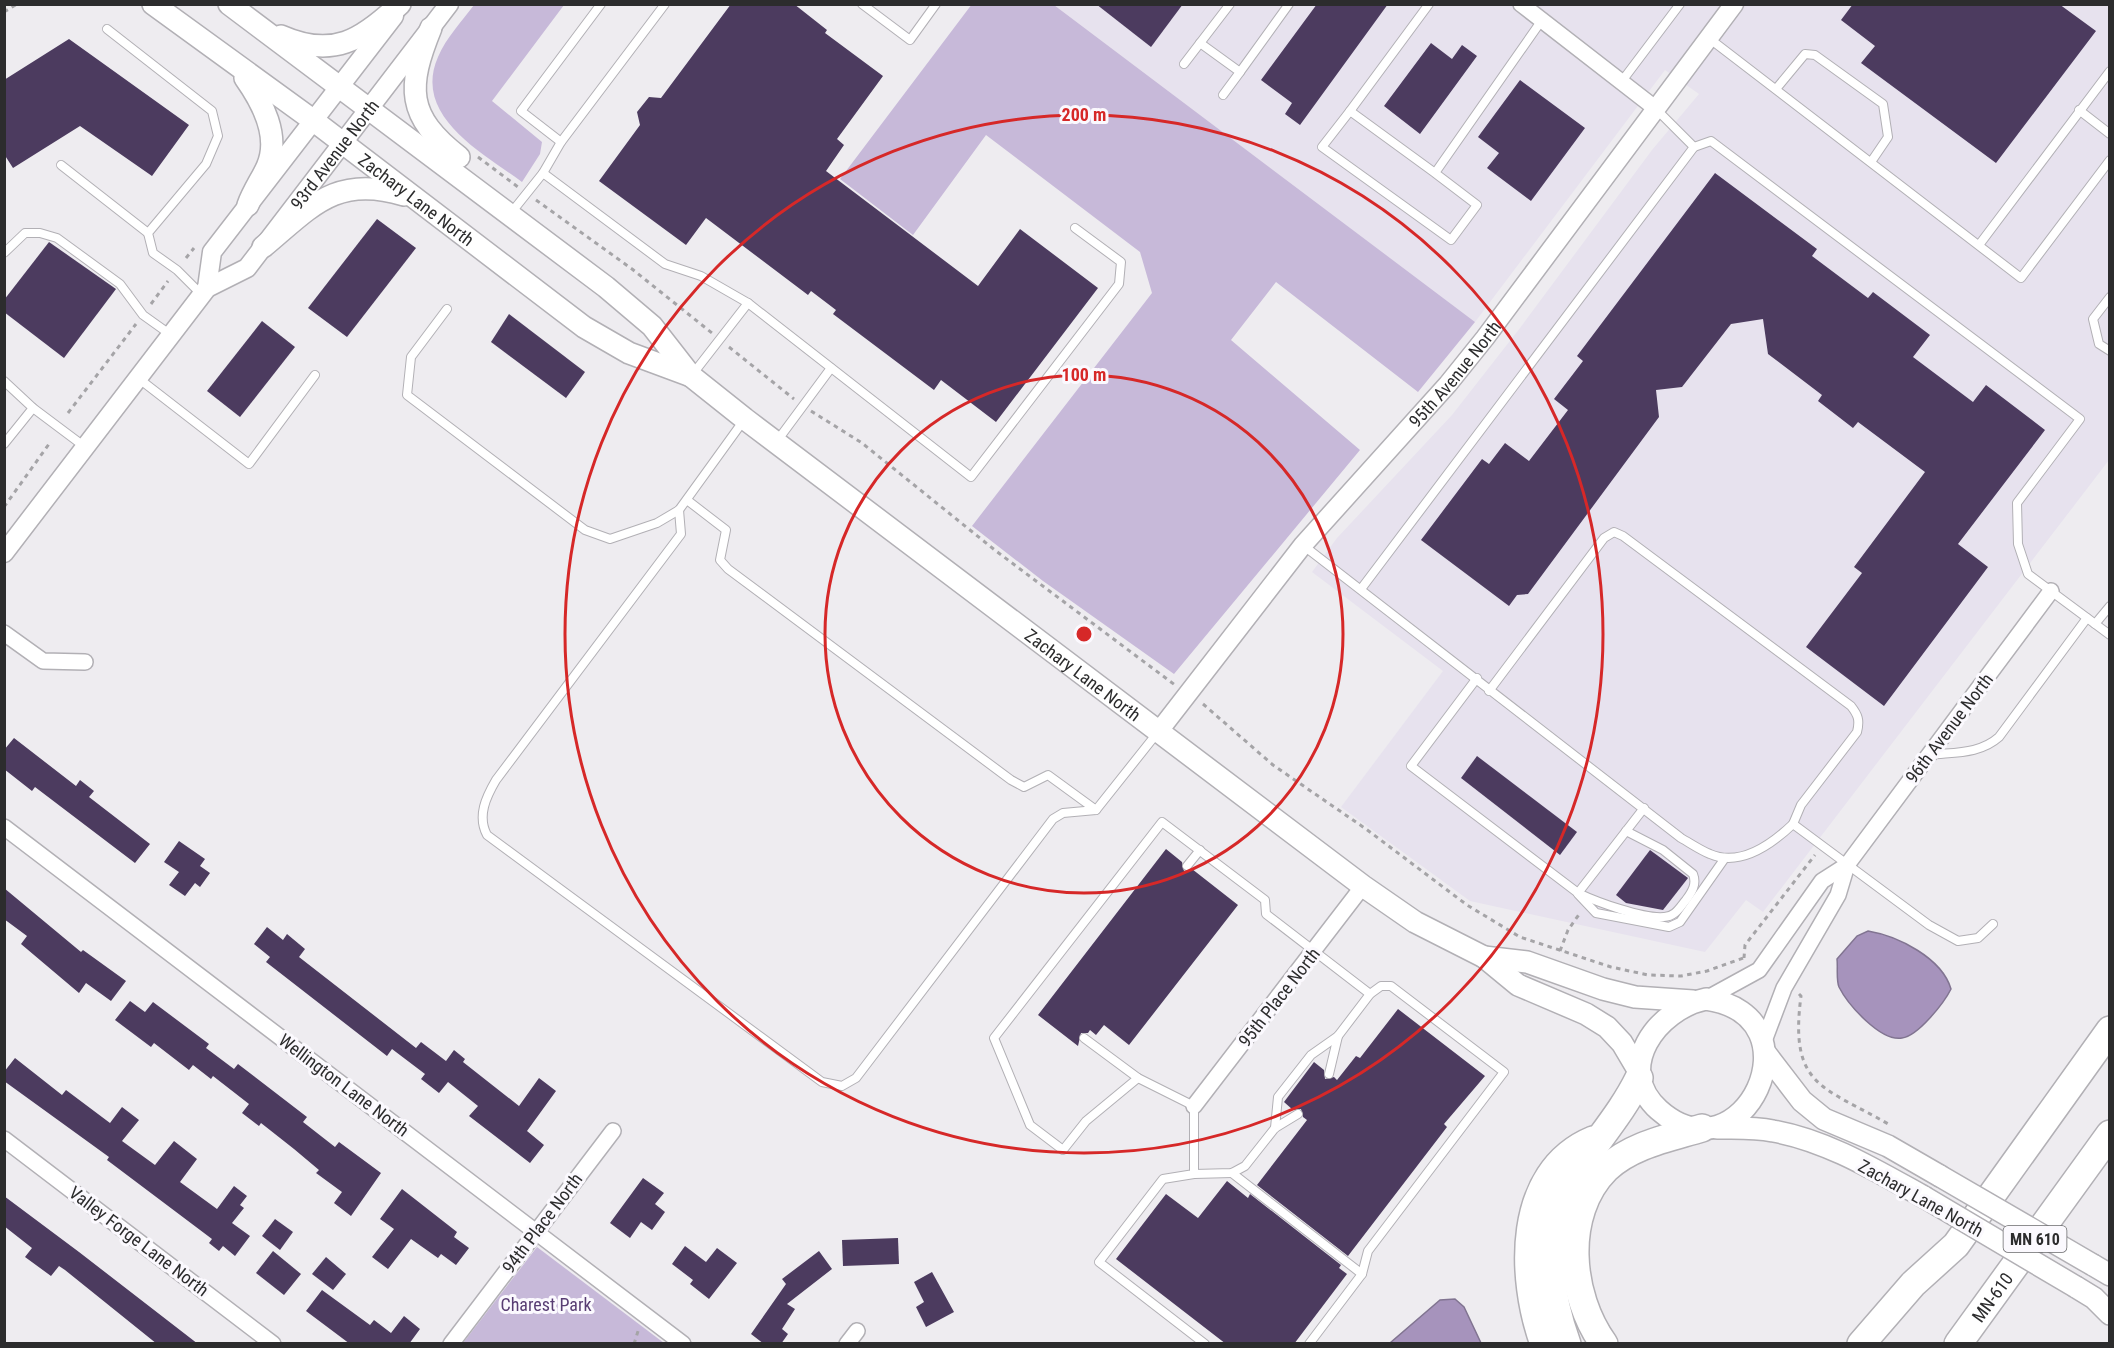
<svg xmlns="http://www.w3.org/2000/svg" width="2114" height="1348" font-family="'Roboto Condensed',sans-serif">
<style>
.built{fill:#e7e2ee}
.green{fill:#c7b9d9}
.water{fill:#a693bc;stroke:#817491;stroke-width:1.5}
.building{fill:#4c3b5f}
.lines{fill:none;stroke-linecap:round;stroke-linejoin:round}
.service-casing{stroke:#b2b0b5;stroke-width:10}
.minor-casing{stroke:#b2b0b5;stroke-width:18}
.tertiary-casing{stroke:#b2b0b5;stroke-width:21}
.secondary-casing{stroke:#b2b0b5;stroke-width:24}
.motorway-casing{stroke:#b2b0b5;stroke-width:30}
.path{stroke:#a5a4a7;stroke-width:3;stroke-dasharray:4.5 4.5;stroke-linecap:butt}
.service{stroke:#fff;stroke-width:8}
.minor{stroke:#fff;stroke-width:15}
.tertiary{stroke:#fff;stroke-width:18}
.secondary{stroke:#fff;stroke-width:21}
.motorway{stroke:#fff;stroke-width:27}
.secondary-bridge-casing{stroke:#b2b0b5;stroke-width:24;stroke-linecap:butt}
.secondary-bridge{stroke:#fff;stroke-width:21}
.ring{fill:none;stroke:#d62828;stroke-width:3}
.labels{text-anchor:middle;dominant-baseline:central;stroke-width:6;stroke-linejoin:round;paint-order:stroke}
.shield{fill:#fbf9fe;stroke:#6a6a6c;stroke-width:1.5}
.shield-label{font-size:16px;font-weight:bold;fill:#2c2c2d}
.street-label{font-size:18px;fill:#2c2c2d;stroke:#fbf9fe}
.park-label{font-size:18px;fill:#583d73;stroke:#fbf9fe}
.centre{fill:#d62828;stroke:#fbf9fe;stroke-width:3}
.ring-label{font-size:18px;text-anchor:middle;font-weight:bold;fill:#d62828;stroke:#fbf9fe;stroke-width:6;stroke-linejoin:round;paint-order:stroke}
</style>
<rect width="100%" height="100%" fill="#eeecf0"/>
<polygon class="built" points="1054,5 2109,5 2109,460 1763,912 1746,900 1705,952 1470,901 1341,807 1443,671 1312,572 1337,538 1452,415 1520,328 1652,150 1699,94 1665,70 1475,322"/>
<g class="green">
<polygon points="972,4 1054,5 1475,322 1418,392 1276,282 1231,340 1360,450 1174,674 1043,581 972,526 1152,293 1140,252 986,135 913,235 840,179"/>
<path d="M 474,5 L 564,5 L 492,101 L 542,142 L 540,154 L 522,182 C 483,153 412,116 438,57 C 446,38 462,21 474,5 Z"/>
<polygon points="537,1247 664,1343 463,1343"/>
</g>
<g class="water">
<path d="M 1868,931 C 1898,936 1942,958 1951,989 C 1944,1003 1918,1036 1902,1038 C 1881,1042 1848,1005 1839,987 C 1836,980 1838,967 1837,959 L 1857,936 Z"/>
<polygon points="1455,1299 1464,1307 1481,1343 1390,1343 1440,1300"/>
</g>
<g class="building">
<polygon points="731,4 794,4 827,30 825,33 883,76 837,139 844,145 826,171 978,286 1020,229 1098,288 996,422 941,380 934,390 833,314 836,310 811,291 808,295 706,218 686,245 599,181 640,125 637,112 649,97 661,98"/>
<polygon points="1096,4 1183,4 1151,47"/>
<polygon points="1317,4 1388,4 1300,125 1285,114 1292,103 1261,80"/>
<polygon points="1853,4 2059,4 2096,31 1996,163 1861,63 1875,46 1841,20"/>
<polygon points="69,39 189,125 152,176 80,126 13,168 4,154 4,80"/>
<polygon points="1431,43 1452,59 1462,45 1477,56 1420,134 1384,106"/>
<polygon points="1520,80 1585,128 1531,201 1487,168 1499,153 1478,137"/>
<polygon points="1715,173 1817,249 1812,256 1868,298 1873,292 1930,335 1913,357 1973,402 1986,385 2045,430 1958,544 1988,567 1884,706 1806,647 1862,573 1854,567 1925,472 1858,422 1853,428 1818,401 1822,395 1768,354 1763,319 1731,324 1682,387 1656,390 1659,417 1528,594 1517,595 1509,606 1421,540 1482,459 1489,464 1505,443 1529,461 1568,410 1554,399 1583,361 1577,356"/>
<polygon points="377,219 416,248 347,337 308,308"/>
<polygon points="49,242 116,289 64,358 4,312 4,300"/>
<polygon points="509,314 585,372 566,398 491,342"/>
<polygon points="262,321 295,347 240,417 207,391"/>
<polygon points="14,738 76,786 80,780 94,791 89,797 150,844 135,863 35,787 32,791 4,769 4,750"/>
<polygon points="1477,756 1577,832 1560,855 1461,778"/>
<polygon points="179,841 205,859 200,866 210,873 200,887 195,883 185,896 169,885 179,872 164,862"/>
<polygon points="1166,849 1182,862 1184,871 1192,869 1238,905 1129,1045 1104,1025 1096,1035 1090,1030 1088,1033 1081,1033 1078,1046 1038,1015"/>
<polygon points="1650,850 1688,878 1663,910 1626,903 1616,895"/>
<polygon points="4,888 81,952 83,950 126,981 111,1001 86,983 79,993 21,944 27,936 4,919"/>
<polygon points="267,927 283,940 287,934 305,949 299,957 416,1048 421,1042 446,1061 454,1050 465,1059 463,1062 519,1106 539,1078 556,1091 527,1131 544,1145 530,1163 469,1116 478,1106 448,1082 439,1093 421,1079 425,1074 392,1049 387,1056 266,962 270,957 254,944"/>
<polygon points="130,1001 145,1012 153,1002 209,1044 206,1048 234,1069 238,1064 307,1117 303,1122 335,1147 339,1142 381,1173 351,1216 334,1203 342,1192 316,1173 319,1170 294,1149 261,1123 259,1126 242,1113 249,1104 213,1076 211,1079 193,1065 189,1070 154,1043 151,1047 115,1020"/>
<polygon points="1398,1009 1485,1076 1444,1124 1447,1127 1348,1256 1257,1185 1307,1120 1303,1117 1301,1109 1293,1110 1284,1102 1314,1062 1324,1070 1325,1079 1334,1077 1337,1080 1356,1056 1360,1058"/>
<polygon points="15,1058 62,1095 66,1090 110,1123 122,1107 139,1120 122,1141 155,1165 174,1141 197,1159 180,1182 217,1209 234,1186 247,1196 240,1205 244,1208 232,1223 250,1236 235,1256 223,1246 219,1251 209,1243 212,1239 107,1160 109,1157 4,1081 4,1072"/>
<polygon points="643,1178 664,1193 655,1204 665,1212 652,1230 641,1222 630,1238 610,1223"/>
<polygon points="1227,1181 1248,1198 1250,1194 1341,1265 1339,1268 1347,1274 1294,1344 1226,1344 1116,1259 1166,1194 1198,1218"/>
<polygon points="402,1189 457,1232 454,1237 469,1248 456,1265 441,1254 438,1258 411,1239 388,1269 372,1257 394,1229 380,1219"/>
<polygon points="4,1196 79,1252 198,1344 157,1344 65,1270 59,1266 51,1276 25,1257 32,1248 4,1226"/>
<polygon points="275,1219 293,1232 280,1250 262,1236"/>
<polygon points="898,1238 899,1264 843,1266 842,1240"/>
<polygon points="685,1246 706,1262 717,1248 737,1263 709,1299 690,1284 693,1280 672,1264"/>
<polygon points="273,1251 301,1274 284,1295 256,1273"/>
<polygon points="819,1251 832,1269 787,1304 795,1309 782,1329 788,1334 781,1344 764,1344 751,1334 786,1284 782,1279"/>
<polygon points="326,1257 346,1274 333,1290 312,1274"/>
<polygon points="932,1272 954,1312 926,1327 916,1307 924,1302 914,1282"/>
<polygon points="322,1290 370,1325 374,1320 391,1333 404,1316 420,1329 409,1344 350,1344 306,1311"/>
</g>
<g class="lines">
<defs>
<g id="service">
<polyline points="862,4 910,40 936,4"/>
<polyline points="107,29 212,111 218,136 206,164 148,233 153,253 177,270 201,294"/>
<polyline points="1710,39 2021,278 2110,160"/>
<polyline points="1200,43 1240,72 1223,95"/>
<polyline points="1184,64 1230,4"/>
<polyline points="1240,72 1289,4"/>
<polyline points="1622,81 1680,4"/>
<polyline points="1776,89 1805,54 1815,55 1883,104 1888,137 1871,162"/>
<polyline points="2079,110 2110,134"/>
<polyline points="1350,111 1429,4"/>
<polyline points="561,142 521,111 601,4"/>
<polyline points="1694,147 1711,141 2080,419 2017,503 2018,544 2028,574 2110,635"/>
<polyline points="61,165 148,233"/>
<polyline points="543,173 561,142 665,4"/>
<polyline points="1435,173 1350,111 1322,147 1451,240 1477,205 1435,173 1542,20"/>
<polyline points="511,213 543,173 665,264 701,276 748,303 971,477 1119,284 1121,262 1075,228"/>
<polyline points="1979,245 2110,71"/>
<polyline points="4,253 25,233 40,233 57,238 120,284 143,315 171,335"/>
<polyline points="2110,297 2093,319 2099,344 2110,351"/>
<polyline points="447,309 411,357 407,395 585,530 610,539 657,523 679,510 744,420"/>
<polyline points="692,375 748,303"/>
<polyline points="138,378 249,464 315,375"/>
<polyline points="4,381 33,408 85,447"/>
<polyline points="777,441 831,368"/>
<polyline points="4,444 33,408"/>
<polyline points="687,500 726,530 720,560 728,569 1011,780 1024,787 1048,775 1096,810"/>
<path d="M 679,510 L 681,534 L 496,780 C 486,797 477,816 487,835 L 822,1082 L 842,1086 L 856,1078 L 1053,819 L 1063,813 L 1096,810 L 1158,732"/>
<path d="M 1304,546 L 1681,838 C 1690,843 1700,850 1710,854 C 1740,867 1772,844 1793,824 L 1929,925 L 1958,941 L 1978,938 L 1993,924"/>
<polyline points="1361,589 1694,147 1656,109"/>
<polyline points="2095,624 2110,606"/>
<path d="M 1477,678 L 1411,766 L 1578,893 C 1597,902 1643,919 1664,917 C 1675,917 1680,907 1686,900 C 1692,892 1697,884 1693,874 L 1663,850 L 1626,831"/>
<path d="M 1489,691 L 1604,538 L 1614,532 L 1623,536 L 1851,706 C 1858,715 1860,720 1857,732 L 1801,805 L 1793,824"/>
<path d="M 1930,755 C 1955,752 1980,754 1999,737 L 2087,618"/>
<polyline points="1187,866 1200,850"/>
<polyline points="1578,893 1644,808"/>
<polyline points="1578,894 1596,913 1669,927 1680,922 1725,858"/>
<polyline points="1084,1038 1138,1078 1194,1106 1194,1174 1163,1179 1099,1262 1205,1344"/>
<polyline points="1329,1074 1338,1036"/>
<polyline points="1138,1078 1086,1121 1063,1150 1030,1125 994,1038 1162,822 1265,900 1266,914 1370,994"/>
<polyline points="1275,1128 1278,1097 1311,1055 1338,1036 1370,994 1381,986 1391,986 1504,1072 1368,1251 1362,1274"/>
<polyline points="1232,1173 1362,1274 1309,1344"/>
<polyline points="1194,1174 1232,1173 1245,1166 1275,1128 1298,1114"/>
</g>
<g id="minor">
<polyline points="1521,4 1655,108"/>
<polyline points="4,633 43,661 85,662"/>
<polyline points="4,827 683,1344"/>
<polyline points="1706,999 1759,970 1822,881 1847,865 2051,591"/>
<polyline points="1764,1041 1784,988 1838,895 1847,865"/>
<polyline points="1194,1106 1363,886"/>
<polyline points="4,1139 273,1344"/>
<polyline points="451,1344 613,1131"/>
<polyline points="847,1344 857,1331"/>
</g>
<g id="tertiary">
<polyline points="207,288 212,252 394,16"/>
<path id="s1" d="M 4,553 L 207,288 L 247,268 L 449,4"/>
<path id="s2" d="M 1159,731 L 1303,545 L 1448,384 L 1485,338 L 1734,4"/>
</g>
<g id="secondary">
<path id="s3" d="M 153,4 L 314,121 L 584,327 L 629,353 L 691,376"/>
<path id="s4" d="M 229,4 L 606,287 L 652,326 L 691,376 L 745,419 L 1363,886 L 1415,922 L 1484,957 L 1518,985 L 1586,1014 L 1607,1027 L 1622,1043 L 1638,1070"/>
<path d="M 431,28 C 407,87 406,116 459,157"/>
<path d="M 281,36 C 333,59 362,40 400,4"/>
<path d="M 245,78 C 262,102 281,136 267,167 C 261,180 253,191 248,205"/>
<path d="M 263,247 C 311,207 336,174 404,195"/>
<polyline points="1484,957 1527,962 1603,989 1635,997 1693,1001"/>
<path d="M 1706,999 C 1823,1016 1742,1184 1659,1110 C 1613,1069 1657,1009 1706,999 Z"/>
<polyline points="1766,1054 1802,1101 1824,1119 1888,1146 1940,1176"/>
<path d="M 1717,1128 C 1736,1128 1754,1127 1773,1131 C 1826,1140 1877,1171 1924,1197"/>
<polyline points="2093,1265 2110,1275"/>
<polyline points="2076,1287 2094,1298 2110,1314"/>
</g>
<g id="motorway">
<path d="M 1544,1344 C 1520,1278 1516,1172 1593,1140"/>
<path d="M 1567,1344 C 1546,1286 1542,1229 1575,1174 C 1596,1141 1622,1113 1639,1078"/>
<path d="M 1604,1344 C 1569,1296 1561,1214 1606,1169 C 1631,1145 1669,1138 1702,1128"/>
<polyline points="1861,1344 1913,1284 1956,1245 2110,1030"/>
<path id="s5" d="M 1958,1344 L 2110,1134"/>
</g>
</defs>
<use href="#service" class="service-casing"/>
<use href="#minor" class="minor-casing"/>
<use href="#tertiary" class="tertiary-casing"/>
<use href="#secondary" class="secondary-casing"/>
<use href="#motorway" class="motorway-casing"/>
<g class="path">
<polyline points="4,12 17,4"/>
<polyline points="478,157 518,187"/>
<polyline points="536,200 632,269 712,333"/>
<polyline points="186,258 194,248"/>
<polyline points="151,304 168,281"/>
<polyline points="729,347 794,399"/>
<polyline points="811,411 862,443 996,551 1175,685"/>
<polyline points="68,413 136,324"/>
<polyline points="4,507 49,444"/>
<polyline points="1203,704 1273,765 1366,829 1467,905 1520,937 1611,967 1648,975 1681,976 1707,971 1746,957"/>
<polyline points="1560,951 1568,930 1580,913"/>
<polyline points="1744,958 1745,945 1815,855"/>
<path d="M 1799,994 L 1801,996 C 1789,1087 1823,1086 1890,1125"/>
<polyline points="634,1344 639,1328"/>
</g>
<use href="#service" class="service"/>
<use href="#minor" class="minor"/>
<use href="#tertiary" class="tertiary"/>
<use href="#secondary" class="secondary"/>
<use href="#motorway" class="motorway"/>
<defs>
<g id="secondary-bridge">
<polyline points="1940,1176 2093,1265"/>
<polyline points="1924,1197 2076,1287"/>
</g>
</defs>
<use href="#secondary-bridge" class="secondary-bridge-casing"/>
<use href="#secondary-bridge" class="secondary-bridge"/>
</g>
<g class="ring">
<circle cx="1084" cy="634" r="259"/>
<circle cx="1084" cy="634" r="519"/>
</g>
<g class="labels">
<rect class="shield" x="2003.5" y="1226" width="63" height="26" rx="4.5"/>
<g class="shield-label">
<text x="2035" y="1239">MN 610</text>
</g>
<g class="street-label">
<text stroke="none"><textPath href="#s1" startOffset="522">93rd Avenue North</textPath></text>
<text stroke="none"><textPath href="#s3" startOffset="328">Zachary Lane North</textPath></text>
<text stroke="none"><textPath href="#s2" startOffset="464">95th Avenue North</textPath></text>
<text stroke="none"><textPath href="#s4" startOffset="1088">Zachary Lane North</textPath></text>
<text transform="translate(1949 728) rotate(-53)">96th Avenue North</text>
<text transform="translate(1279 997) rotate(-52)">95th Place North</text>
<text transform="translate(344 1085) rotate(37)">Wellington Lane North</text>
<text transform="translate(1921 1198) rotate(29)">Zachary Lane North</text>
<text transform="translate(542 1223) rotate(-53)">94th Place North</text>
<text transform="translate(139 1241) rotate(37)">Valley Forge Lane North</text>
<text stroke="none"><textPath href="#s5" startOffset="58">MN-610</textPath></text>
</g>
<g class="park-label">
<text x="546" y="1304">Charest Park</text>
</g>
</g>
<circle cx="1084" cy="634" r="9" class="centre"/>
<g class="ring-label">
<text x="1084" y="121">200 m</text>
<text x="1084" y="381">100 m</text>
</g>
<rect width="2114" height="1348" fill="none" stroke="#2c2c2d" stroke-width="12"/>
</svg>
